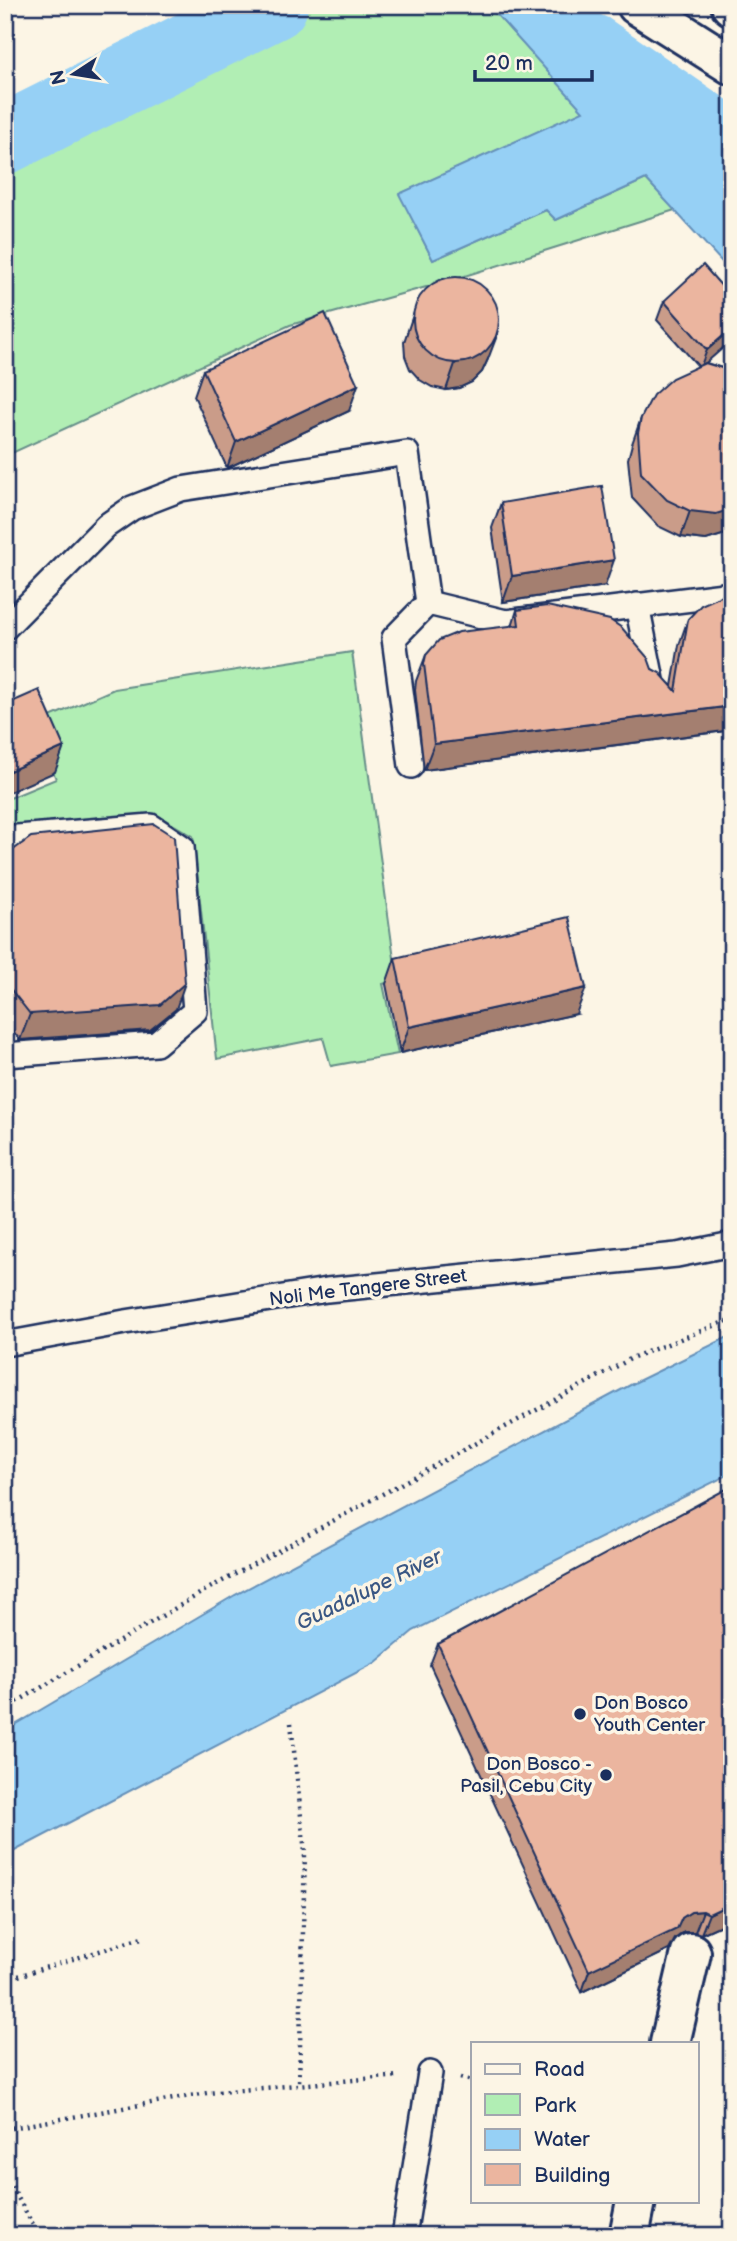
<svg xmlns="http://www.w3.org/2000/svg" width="737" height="2241" font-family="'Balsamiq Sans',sans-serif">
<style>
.green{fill:#b1eeb4;stroke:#668e89;stroke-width:2}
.water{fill:#96d0f5;stroke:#6590b9;stroke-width:2}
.pier{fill:#fcf5e5}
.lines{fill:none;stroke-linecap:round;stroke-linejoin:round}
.river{stroke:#96d0f5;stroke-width:70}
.lane-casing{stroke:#1b2f5e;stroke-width:28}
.street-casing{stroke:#1b2f5e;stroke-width:44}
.highway-casing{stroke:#1b2f5e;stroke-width:44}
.path{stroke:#1b2f5e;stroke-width:4.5;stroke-dasharray:2 5;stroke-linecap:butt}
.lane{stroke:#fcf5e5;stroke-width:23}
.street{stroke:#fcf5e5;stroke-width:38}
.highway{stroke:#fcf5e5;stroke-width:38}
.wall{fill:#ca9c89;stroke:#1b2f5e;stroke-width:2}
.shaded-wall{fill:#a47f6f;stroke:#1b2f5e;stroke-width:2}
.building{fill:#ebb59f;stroke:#1b2f5e;stroke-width:2}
.poi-dot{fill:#1b2f5e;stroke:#fcf5e5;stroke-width:2.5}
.labels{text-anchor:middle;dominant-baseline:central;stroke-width:7;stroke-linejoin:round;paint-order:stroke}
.street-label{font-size:19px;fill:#1b2f5e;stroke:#fcf5e5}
.poi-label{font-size:19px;fill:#1b2f5e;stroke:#fcf5e5;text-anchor:start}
.water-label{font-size:21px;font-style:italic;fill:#3a5784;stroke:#fcf5e5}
</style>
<rect width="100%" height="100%" fill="#fcf5e5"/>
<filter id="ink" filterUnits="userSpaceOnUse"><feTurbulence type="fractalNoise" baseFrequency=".0143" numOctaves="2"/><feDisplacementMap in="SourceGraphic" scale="14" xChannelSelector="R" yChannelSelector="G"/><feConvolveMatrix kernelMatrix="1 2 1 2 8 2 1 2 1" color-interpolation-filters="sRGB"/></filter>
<g filter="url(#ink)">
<g class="green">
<polygon points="304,5 488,5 584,111 400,194 433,260 546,210 556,220 646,179 675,210 455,279 290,325 12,453 5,436 5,158"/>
<polygon points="352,652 397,980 383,984 398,1054 331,1066 323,1038 217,1059 193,836 157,815 5,825 5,800 56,779 34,724 114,689"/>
</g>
<g class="water">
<polygon points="488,5 732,5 732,273 646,179 556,220 546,210 433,260 399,194 583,111"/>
<polygon points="732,1335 732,1473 413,1631 375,1663 5,1856 5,1731 235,1595 636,1382"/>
</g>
<polygon class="pier" points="578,5 732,5 732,103 608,18"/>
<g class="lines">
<polyline class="river" points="5,139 273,5"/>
<defs>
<g id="lane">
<polyline points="637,605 653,685"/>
<polyline points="5,628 106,526 132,508 181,489 407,453 428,603"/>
<polyline points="411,766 394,638 428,603 506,622 732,594"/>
<polyline points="5,838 151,826 182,847 195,1011 156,1044 5,1055"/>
<polyline points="5,1344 125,1322 327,1290 677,1255 732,1244"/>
<polyline points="404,2236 430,2073"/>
</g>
<g id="street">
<polyline points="670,2043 691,1953"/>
<polyline points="629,2236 636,2201"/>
</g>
<g id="highway">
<polyline points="637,5 732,65"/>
<polyline points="731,5 732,6"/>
</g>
</defs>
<use href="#lane" class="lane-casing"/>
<use href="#street" class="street-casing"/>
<use href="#highway" class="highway-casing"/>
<g class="path">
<polyline points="5,1709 206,1590 634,1357 732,1319"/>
<polyline points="291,1723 305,1853 299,2085"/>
<polyline points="5,1980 145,1937"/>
<polyline points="460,2078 473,2081"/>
<polyline points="5,2129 207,2093 399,2076"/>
<polyline points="5,2174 39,2236"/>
</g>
<use href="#lane" class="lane"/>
<use href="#street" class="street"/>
<use href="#highway" class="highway"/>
</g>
<g class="wall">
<polygon points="732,298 706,363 732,371 732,532 706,540 681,537 658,526 632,498 628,459 632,444 641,418 698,366 657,320 664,301"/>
<polygon points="417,303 488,359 482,372 472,382 459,388 446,390 432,387 420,380 410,369 405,356 404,342"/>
<polygon points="203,370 349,411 227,468 194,396"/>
<polygon points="501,503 605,586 503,602 492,528"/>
<polygon points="732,595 732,730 424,770 415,690 416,681 426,655 512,626 517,610 652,669 672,686 679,645 688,619"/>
<polygon points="5,856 176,1009 150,1030 20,1040 5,1021"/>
<polygon points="395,958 576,1014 400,1053 386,984"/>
<polygon points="438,1644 732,1920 701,1934 695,1932 684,1932 675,1939 669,1950 582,1992 430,1665"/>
</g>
<g class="shaded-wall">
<polygon points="732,328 732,340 700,368 707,350"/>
<polygon points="498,333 488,359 482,372 472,382 459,388 446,390 455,364"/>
<polygon points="358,385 349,411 227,468 236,442"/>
<polygon points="732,509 732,532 706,540 681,537 690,511"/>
<polygon points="614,560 605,586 503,602 512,576"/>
<polygon points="732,706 732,730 424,770 434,744"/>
<polygon points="64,747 55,772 5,794 5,773"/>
<polygon points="185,983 176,1009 150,1030 20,1040 30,1014"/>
<polygon points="586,988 576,1014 400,1053 409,1027"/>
<polygon points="732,1903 732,1920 701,1934 709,1914"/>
<polygon points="703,1911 695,1932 684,1932 675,1939 669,1950 582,1992 589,1971 691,1912"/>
</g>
<g class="building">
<polygon points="703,265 732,298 732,328 707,350 664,301"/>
<circle cx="456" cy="320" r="43"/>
<polygon points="325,313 358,385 236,442 203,370"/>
<polygon points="705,363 732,371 732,509 716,514 690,511 667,500 641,473 638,433 641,418 653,395 672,378"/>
<polygon points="602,486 614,560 512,576 501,503"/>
<polygon points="732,595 732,706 434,744 424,664 426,655 439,640 459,632 519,625 517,610 547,606 610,620 622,628 648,658 652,669 660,673 676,691 688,619 701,605 721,596"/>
<polygon points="39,690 64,747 5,773 5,705"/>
<polygon points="154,824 174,837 185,983 160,1005 30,1014 8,986 5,990 5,856 31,837"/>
<polygon points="569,917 586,988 409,1027 395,958"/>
<polygon points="732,1486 732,1903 709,1914 703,1911 691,1912 682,1918 677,1929 589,1971 438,1644"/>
</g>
</g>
<g class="poi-dot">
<circle cx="580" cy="1714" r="7"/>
<circle cx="606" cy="1775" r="7"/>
</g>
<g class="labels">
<g class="street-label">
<text transform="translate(368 1288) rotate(-7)">Noli Me Tangere Street</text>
</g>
<g class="poi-label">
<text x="594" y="1703">Don Bosco<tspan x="594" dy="22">Youth Center</tspan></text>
<text x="592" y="1764" text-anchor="end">Don Bosco -<tspan x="592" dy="22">Pasil, Cebu City</tspan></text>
</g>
<g class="water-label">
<text transform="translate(369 1590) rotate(-26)">Guadalupe River</text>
</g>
</g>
<rect width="737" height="2241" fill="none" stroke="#fcf5e5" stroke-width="28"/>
<rect x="14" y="14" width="709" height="2213" fill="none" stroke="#1b2f5e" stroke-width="2.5" filter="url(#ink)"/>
<rect x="471" y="2042" width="228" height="161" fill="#fcf5e5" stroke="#a2a6af" stroke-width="2"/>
<rect x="485" y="2064" width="35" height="10" fill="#fcf5e5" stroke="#a2a6af" stroke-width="2"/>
<text x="534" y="2076" font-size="21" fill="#1b2f5e">Road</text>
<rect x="485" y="2094" width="35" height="21" fill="#b1eeb4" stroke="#a2a6af" stroke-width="2"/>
<text x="534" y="2112" font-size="21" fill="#1b2f5e">Park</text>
<rect x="485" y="2129" width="35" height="21" fill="#96d0f5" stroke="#a2a6af" stroke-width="2"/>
<text x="534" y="2146" font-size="21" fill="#1b2f5e">Water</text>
<rect x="485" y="2164" width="35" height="21" fill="#ebb59f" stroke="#a2a6af" stroke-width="2"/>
<text x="534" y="2182" font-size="21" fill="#1b2f5e">Building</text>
<g transform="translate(74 74) rotate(258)" stroke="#fcf5e5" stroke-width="5" paint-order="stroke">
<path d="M0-5L12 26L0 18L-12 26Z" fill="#1b2f5e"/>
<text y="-10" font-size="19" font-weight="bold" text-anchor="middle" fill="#1b2f5e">N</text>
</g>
<path d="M475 70v10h117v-10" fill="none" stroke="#1b2f5e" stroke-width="3.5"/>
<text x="485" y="70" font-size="21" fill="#1b2f5e" stroke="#fcf5e5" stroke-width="5" paint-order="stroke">20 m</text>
</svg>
